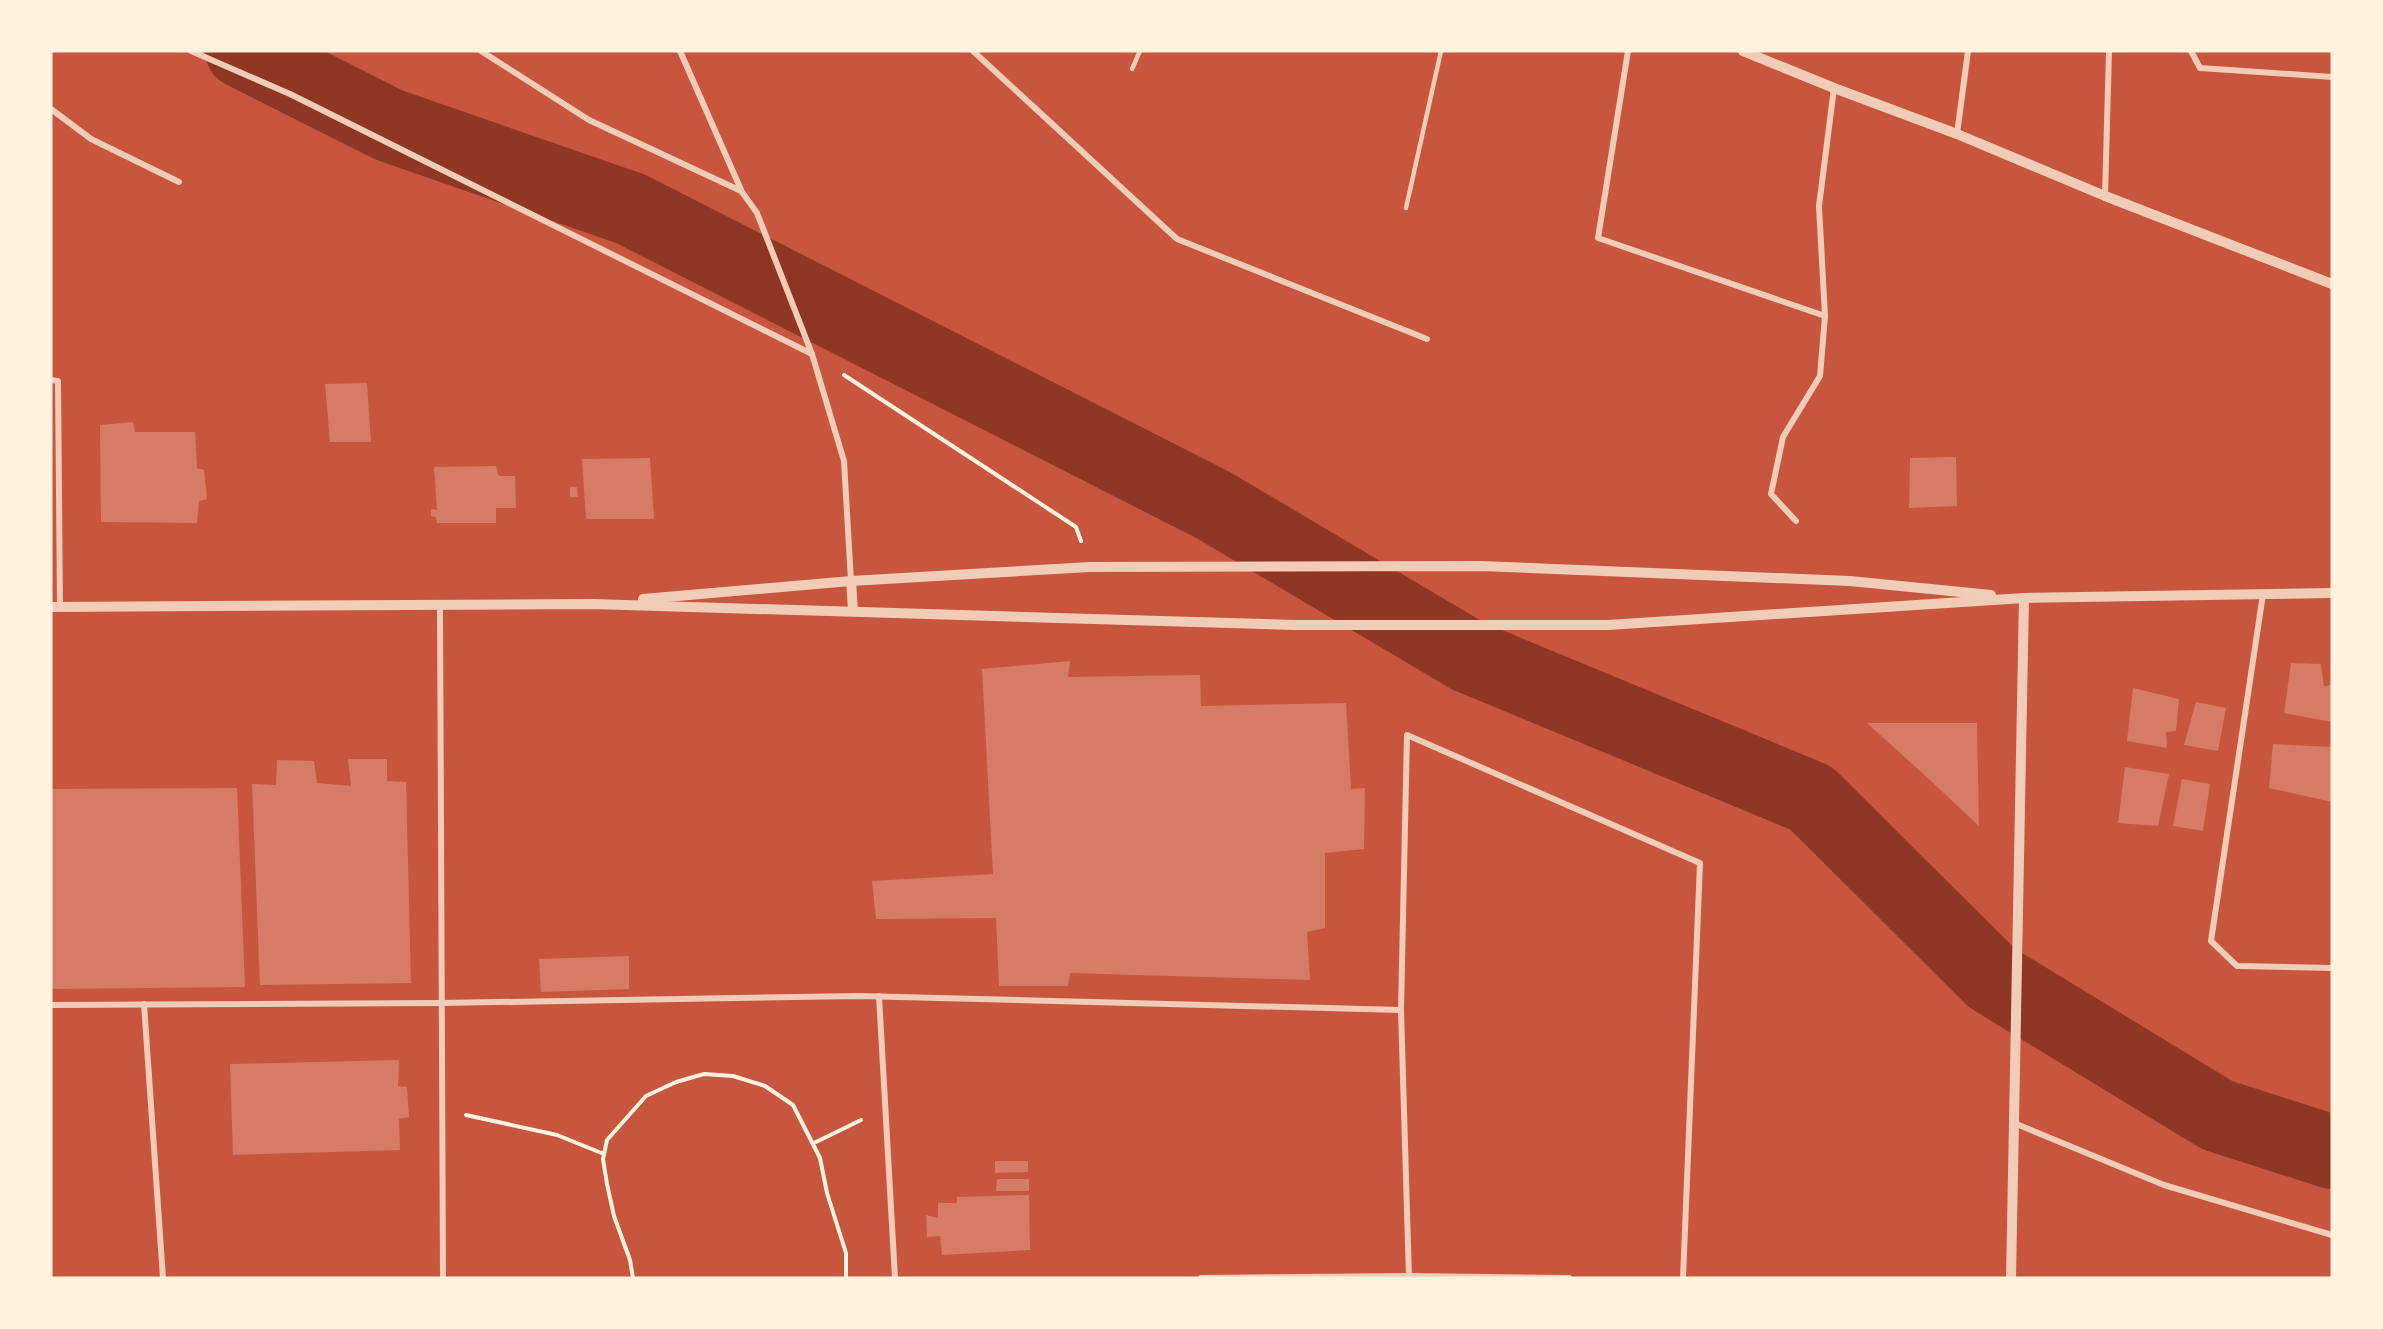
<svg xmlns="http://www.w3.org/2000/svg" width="2383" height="1329" font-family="Overpass,sans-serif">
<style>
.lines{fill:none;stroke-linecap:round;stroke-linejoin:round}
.river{stroke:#8f3625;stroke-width:74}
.building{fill:#d67c66}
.path{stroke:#fff3e0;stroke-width:4}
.service{stroke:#f1ccb7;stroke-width:4.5}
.minor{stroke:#f1ccb7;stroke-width:6}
.tertiary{stroke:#f1ccb7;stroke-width:10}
</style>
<rect width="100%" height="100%" fill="#c8553d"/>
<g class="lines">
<polyline class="river" points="242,51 389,125 631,209 1213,505 1468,656 1811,798 1992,978 2217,1115 2332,1152"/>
</g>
<g class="building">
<polygon points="367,383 371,442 330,442 325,384"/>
<polygon points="133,422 135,432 195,432 197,468 204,470 207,499 199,501 197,523 101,522 100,425"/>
<polygon points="1956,457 1957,506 1909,508 1910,458"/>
<polygon points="650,458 654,519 586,519 582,459"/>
<polygon points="496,466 499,476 515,476 516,508 496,508 496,523 437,523 436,517 431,516 431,509 437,510 434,467"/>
<polygon points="570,487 577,487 578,497 570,497"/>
<polygon points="1070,661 1068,677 1200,675 1201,706 1346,703 1351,789 1365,788 1364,849 1325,853 1325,928 1307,932 1310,980 1070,973 1068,986 999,986 996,918 876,919 872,881 993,874 982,669"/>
<polygon points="2291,663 2321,664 2324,686 2332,685 2332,722 2284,713"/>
<polygon points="2133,688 2179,699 2176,731 2166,732 2167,748 2127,741"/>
<polygon points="2196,702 2226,708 2218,751 2184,745"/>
<polygon points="1867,723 1977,723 1979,826 1931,781"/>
<polygon points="2273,744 2332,747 2332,802 2269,788"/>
<polygon points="348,759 387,759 387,781 406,782 411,983 260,985 252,784 276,785 277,760 314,761 317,783 351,786"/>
<polygon points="2125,767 2169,774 2158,826 2118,823"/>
<polygon points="2182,779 2210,784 2203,831 2173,826"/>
<polygon points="237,788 245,987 51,989 51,789"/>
<polygon points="629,956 629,989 541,992 539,959"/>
<polygon points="399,1060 398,1086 407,1087 409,1117 399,1119 400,1150 233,1155 230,1064"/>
<polygon points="995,1161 1028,1161 1028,1172 995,1173"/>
<polygon points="997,1179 1029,1179 1029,1191 996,1191"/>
<polygon points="1029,1195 1030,1250 942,1255 940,1236 927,1237 926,1215 938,1218 938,1203 957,1203 957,1197"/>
</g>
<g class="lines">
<g class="path">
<polyline points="844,375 1076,527 1081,541"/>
<polyline points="466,1115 557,1135 604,1154"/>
<polyline points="814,1143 861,1120"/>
<polyline points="633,1278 630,1260 614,1216 607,1184 603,1159 607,1140 646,1096 676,1082 704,1074 733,1076 765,1086 793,1105 820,1158 827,1193 846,1253 846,1278"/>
</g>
<g class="service">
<polyline points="1132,69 1140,51"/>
<polyline points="1406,208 1441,51"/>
</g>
<g class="minor">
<polyline points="191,51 290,94 812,354"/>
<polyline points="481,51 589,120 741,191"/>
<polyline points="680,51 742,192 757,213 812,354 844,461 851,581"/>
<polyline points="973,51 1177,239 1427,339"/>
<polyline points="1628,51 1598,238 1825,316 1820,376 1783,437 1771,494 1796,521"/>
<polyline points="2191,51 2200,68 2332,77"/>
<polyline points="51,109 91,139 179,182"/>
<polyline points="1957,134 1968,51"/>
<polyline points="2105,196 2109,51"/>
<polyline points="1825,316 1819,206 1834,88"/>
<polyline points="51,380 58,381 60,607"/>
<polyline points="2263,594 2211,941 2237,966 2332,968"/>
<polyline points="440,604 443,1278"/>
<polyline points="879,996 895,1278"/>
<polyline points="144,1004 163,1278"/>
<polyline points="51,1005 441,1003 859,996 1401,1010"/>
<polyline points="2014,1123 2164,1185 2332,1235"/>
<polyline points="1201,1278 1409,1276 1569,1278"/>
<polyline points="1409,1278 1401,1010 1407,735 1700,863 1683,1278"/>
</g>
<g class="tertiary">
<polyline points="1743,51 1834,88 1957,134 2105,196 2332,284"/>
<polyline points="851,581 853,610"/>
<polyline points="643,599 851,581 1090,567 1480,566 1850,581 1991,595"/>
<polyline points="51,607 592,604 1294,625 1608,625 2024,598 2332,593"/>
<polyline points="2011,1278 2024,598"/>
</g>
</g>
<rect width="2383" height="1329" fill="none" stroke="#fff3e0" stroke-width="105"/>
</svg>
